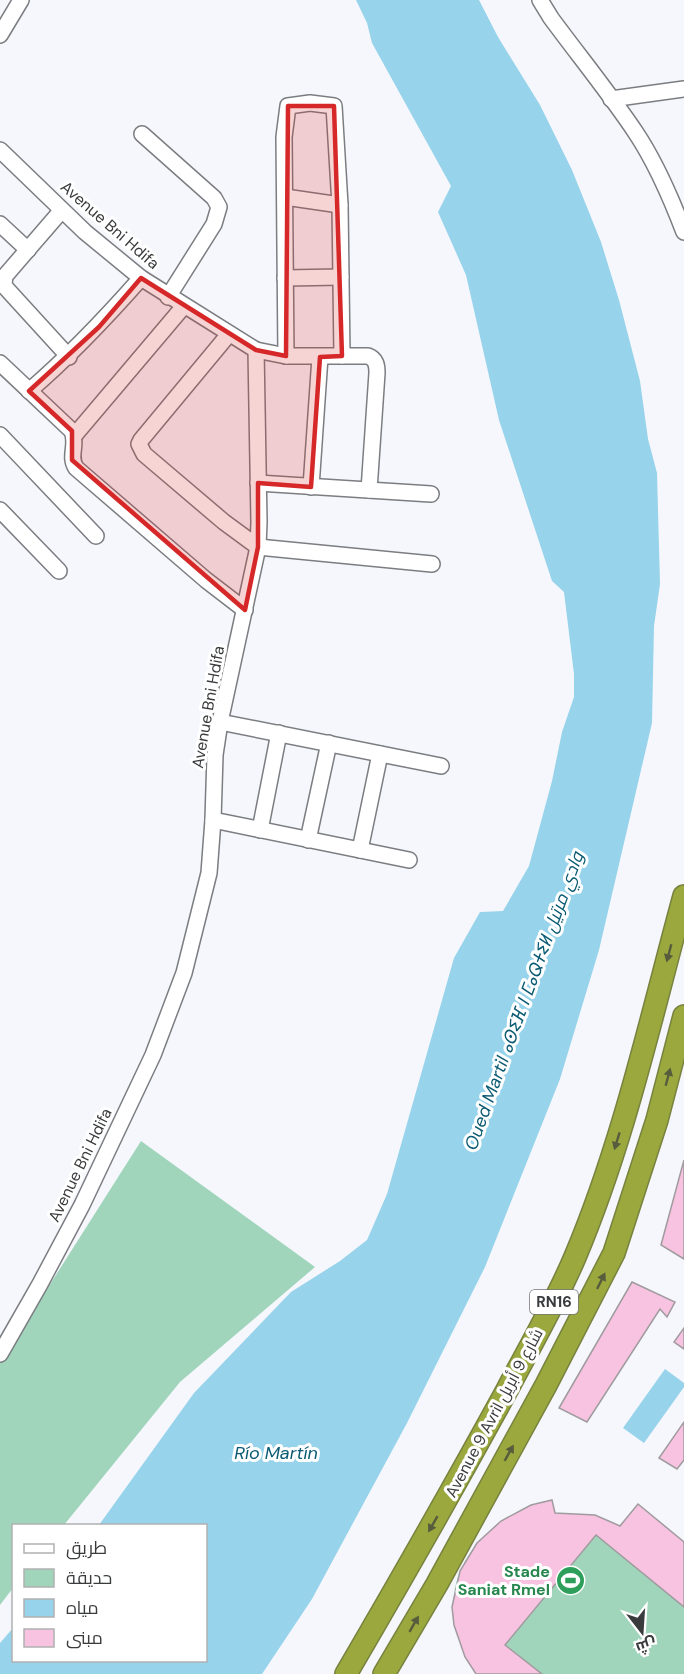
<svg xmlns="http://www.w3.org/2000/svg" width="684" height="1674" font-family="'DM Sans',Cairo,'Noto Sans Tifinagh',sans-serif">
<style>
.green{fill:#a0d5bc}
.water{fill:#97d3eb}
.building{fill:#f7c3e0;stroke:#a09b9e;stroke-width:1.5}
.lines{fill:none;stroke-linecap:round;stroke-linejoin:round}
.minor-casing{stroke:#7b7d81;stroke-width:18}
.highway-casing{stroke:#78823e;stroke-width:24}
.minor{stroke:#fff;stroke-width:15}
.highway{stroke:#9aa83e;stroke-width:21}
.oneway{fill:#575c3d}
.marked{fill:#d62828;fill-opacity:0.2;stroke:#d62828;stroke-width:4.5;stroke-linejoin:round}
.labels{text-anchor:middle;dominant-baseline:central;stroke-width:6;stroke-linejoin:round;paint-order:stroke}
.shield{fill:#fff;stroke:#757677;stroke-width:1.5}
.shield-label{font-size:15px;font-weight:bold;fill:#3a3b3d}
.street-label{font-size:16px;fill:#3a3b3d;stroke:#fff}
.leisure-label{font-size:16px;font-weight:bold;fill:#27864d;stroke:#fff;text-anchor:end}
.water-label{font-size:18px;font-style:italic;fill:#0a5b73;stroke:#fff}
</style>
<rect width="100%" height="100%" fill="#f5f7fc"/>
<g class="green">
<polygon points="141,1141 315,1267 180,1382 64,1525 14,1526 13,1588 0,1605 0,1363"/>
<path d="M 638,1504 L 684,1542 L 684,1674 L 476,1674 C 430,1602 457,1540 531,1505 L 555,1513 L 595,1515 L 620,1526 Z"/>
</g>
<g class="water">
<polygon points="356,0 479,0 498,37 540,105 572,170 601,242 619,300 640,381 648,439 657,473 660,584 654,626 652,723 599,950 560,1079 485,1267 407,1423 312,1599 262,1674 0,1674 0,1643 13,1628 14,1660 206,1660 206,1526 99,1525 194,1393 291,1292 340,1261 367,1240 387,1194 454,958 480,912 503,911 529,866 552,781 562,732 574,697 574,674 564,592 552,581 499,420 466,275 438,212 451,186 372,43 367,23"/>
<polygon points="665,1369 684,1383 684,1387 644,1443 623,1428"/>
</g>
<g class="building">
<polygon points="684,1160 684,1259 661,1245"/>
<polygon points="632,1282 675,1302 667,1317 660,1309 587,1422 559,1408"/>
<polygon points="684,1328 684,1349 674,1342"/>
<polygon points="684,1422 684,1460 677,1469 659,1458"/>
<polygon points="552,1500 555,1513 595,1515 620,1526 638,1504 684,1542 684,1607 596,1535 505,1645 542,1674 476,1674 465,1657 454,1625 452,1607 460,1571 477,1543 501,1521 531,1505"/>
</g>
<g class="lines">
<defs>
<g id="minor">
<path d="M 540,0 L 551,18 C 579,56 610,94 636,133 C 656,163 671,198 684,232"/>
<polyline points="0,35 21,0"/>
<polyline points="611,99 684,89"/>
<polyline points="142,134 214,198 219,207 214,224 168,297"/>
<polyline points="0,150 85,232 141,278 256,350 259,522 258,547 220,722 215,755 213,820 209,873 184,973 153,1055 82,1205 40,1284 0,1354"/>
<polyline points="285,197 340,205"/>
<polyline points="62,210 5,276 4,284 6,288 69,357"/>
<polyline points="0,224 28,250"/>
<polyline points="285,278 341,277"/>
<polyline points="229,334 141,440 139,444 144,454 224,522 258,547 432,564"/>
<path d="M 256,350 L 286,356 L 368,356 C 376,359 377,365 377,373 L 369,490"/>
<polyline points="286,356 284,137 288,106 310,103 334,106 340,205 342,356"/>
<path d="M 0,363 L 72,431 C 78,445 68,456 76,468 L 206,580 L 245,610"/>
<path d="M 29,391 C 71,355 104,320 141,278"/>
<polyline points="0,435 96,536"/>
<polyline points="74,436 184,306"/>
<polyline points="258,483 431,494"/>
<polyline points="311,487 320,357"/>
<polyline points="0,510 59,571"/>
<polyline points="220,722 441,766"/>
<polyline points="213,820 409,860"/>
<polyline points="260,830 279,733"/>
<polyline points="308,840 329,743"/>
<polyline points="360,850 380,754"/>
</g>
<g id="highway">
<path d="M 346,1674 C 401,1580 455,1485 507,1390 C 530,1346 556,1302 575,1257 C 624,1141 651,1017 684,896"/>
<polyline points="384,1674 437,1584 546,1385 614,1253 657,1120 684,1016"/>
</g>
</defs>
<use href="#minor" class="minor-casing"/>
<use href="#highway" class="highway-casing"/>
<use href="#minor" class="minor"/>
<use href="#highway" class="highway"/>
</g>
<defs><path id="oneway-solid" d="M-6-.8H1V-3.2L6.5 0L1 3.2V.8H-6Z" transform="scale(1.5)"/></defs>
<g class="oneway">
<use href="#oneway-solid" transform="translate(669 953) rotate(105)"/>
<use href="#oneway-solid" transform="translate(668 1077) rotate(-75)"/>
<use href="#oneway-solid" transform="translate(617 1141) rotate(107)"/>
<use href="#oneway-solid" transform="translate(601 1281) rotate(-64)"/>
<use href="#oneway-solid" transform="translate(509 1453) rotate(-61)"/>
<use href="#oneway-solid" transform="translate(433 1524) rotate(120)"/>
<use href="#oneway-solid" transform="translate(414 1624) rotate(-60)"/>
</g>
<path class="marked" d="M 288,106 L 334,106 L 342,356 L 320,357 L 311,487 L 258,483 L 258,547 L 245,610 L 72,460 L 72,431 L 29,391 L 99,327 L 141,278 L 256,350 L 286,356 Z"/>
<defs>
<symbol id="stadium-disc" viewBox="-11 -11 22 22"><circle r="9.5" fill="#2e9e5b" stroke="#fff"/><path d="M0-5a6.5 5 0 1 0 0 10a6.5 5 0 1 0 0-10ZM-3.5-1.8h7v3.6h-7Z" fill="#fff"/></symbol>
</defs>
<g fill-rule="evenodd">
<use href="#stadium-disc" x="554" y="1564" width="33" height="33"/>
</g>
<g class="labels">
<rect class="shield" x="530" y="1290" width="48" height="24" rx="4.5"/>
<g class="shield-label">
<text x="554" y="1302">RN16</text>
</g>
<g class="street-label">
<text transform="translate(110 225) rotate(41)">Avenue Bni Hdifa</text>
<text transform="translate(208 707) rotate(-80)">Avenue Bni Hdifa</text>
<text transform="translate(80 1165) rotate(-64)">Avenue Bni Hdifa</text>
<text transform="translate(494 1413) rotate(-62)">Avenue 9 Avril شارع 9 أبريل</text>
</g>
<g class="leisure-label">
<text x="550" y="1571">Stade<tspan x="550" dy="18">Saniat Rmel</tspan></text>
</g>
<g class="water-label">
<text transform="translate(524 1001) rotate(-70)">Oued Martil ⴰⵙⵉⴼ ⵏ ⵎⴰⵕⵜⵉⵍ وادي مرتيل</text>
<text x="276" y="1453">Río Martín</text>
</g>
</g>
<rect x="12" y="1524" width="195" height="138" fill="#ffffff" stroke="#b0b1b1" stroke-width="1.5"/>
<rect x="24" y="1544" width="30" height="9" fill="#ffffff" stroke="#b0b1b1" stroke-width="1.5"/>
<text x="66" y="1554" font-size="18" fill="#3a3b3d">طريق</text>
<rect x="24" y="1569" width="30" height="18" fill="#a0d5bc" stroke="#b0b1b1" stroke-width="1.5"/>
<text x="66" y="1584" font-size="18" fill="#3a3b3d">حديقة</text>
<rect x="24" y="1599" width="30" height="18" fill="#97d3eb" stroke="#b0b1b1" stroke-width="1.5"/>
<text x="66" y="1614" font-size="18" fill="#3a3b3d">مياه</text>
<rect x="24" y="1629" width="30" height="18" fill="#f7c3e0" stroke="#b0b1b1" stroke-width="1.5"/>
<text x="66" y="1644" font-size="18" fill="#3a3b3d">مبنى</text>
<g transform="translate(642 1632) rotate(163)" stroke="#ffffff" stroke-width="4.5" paint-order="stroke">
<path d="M0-4.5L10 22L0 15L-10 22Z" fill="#3a3b3d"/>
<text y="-9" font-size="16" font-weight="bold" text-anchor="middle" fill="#3a3b3d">ش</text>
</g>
</svg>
